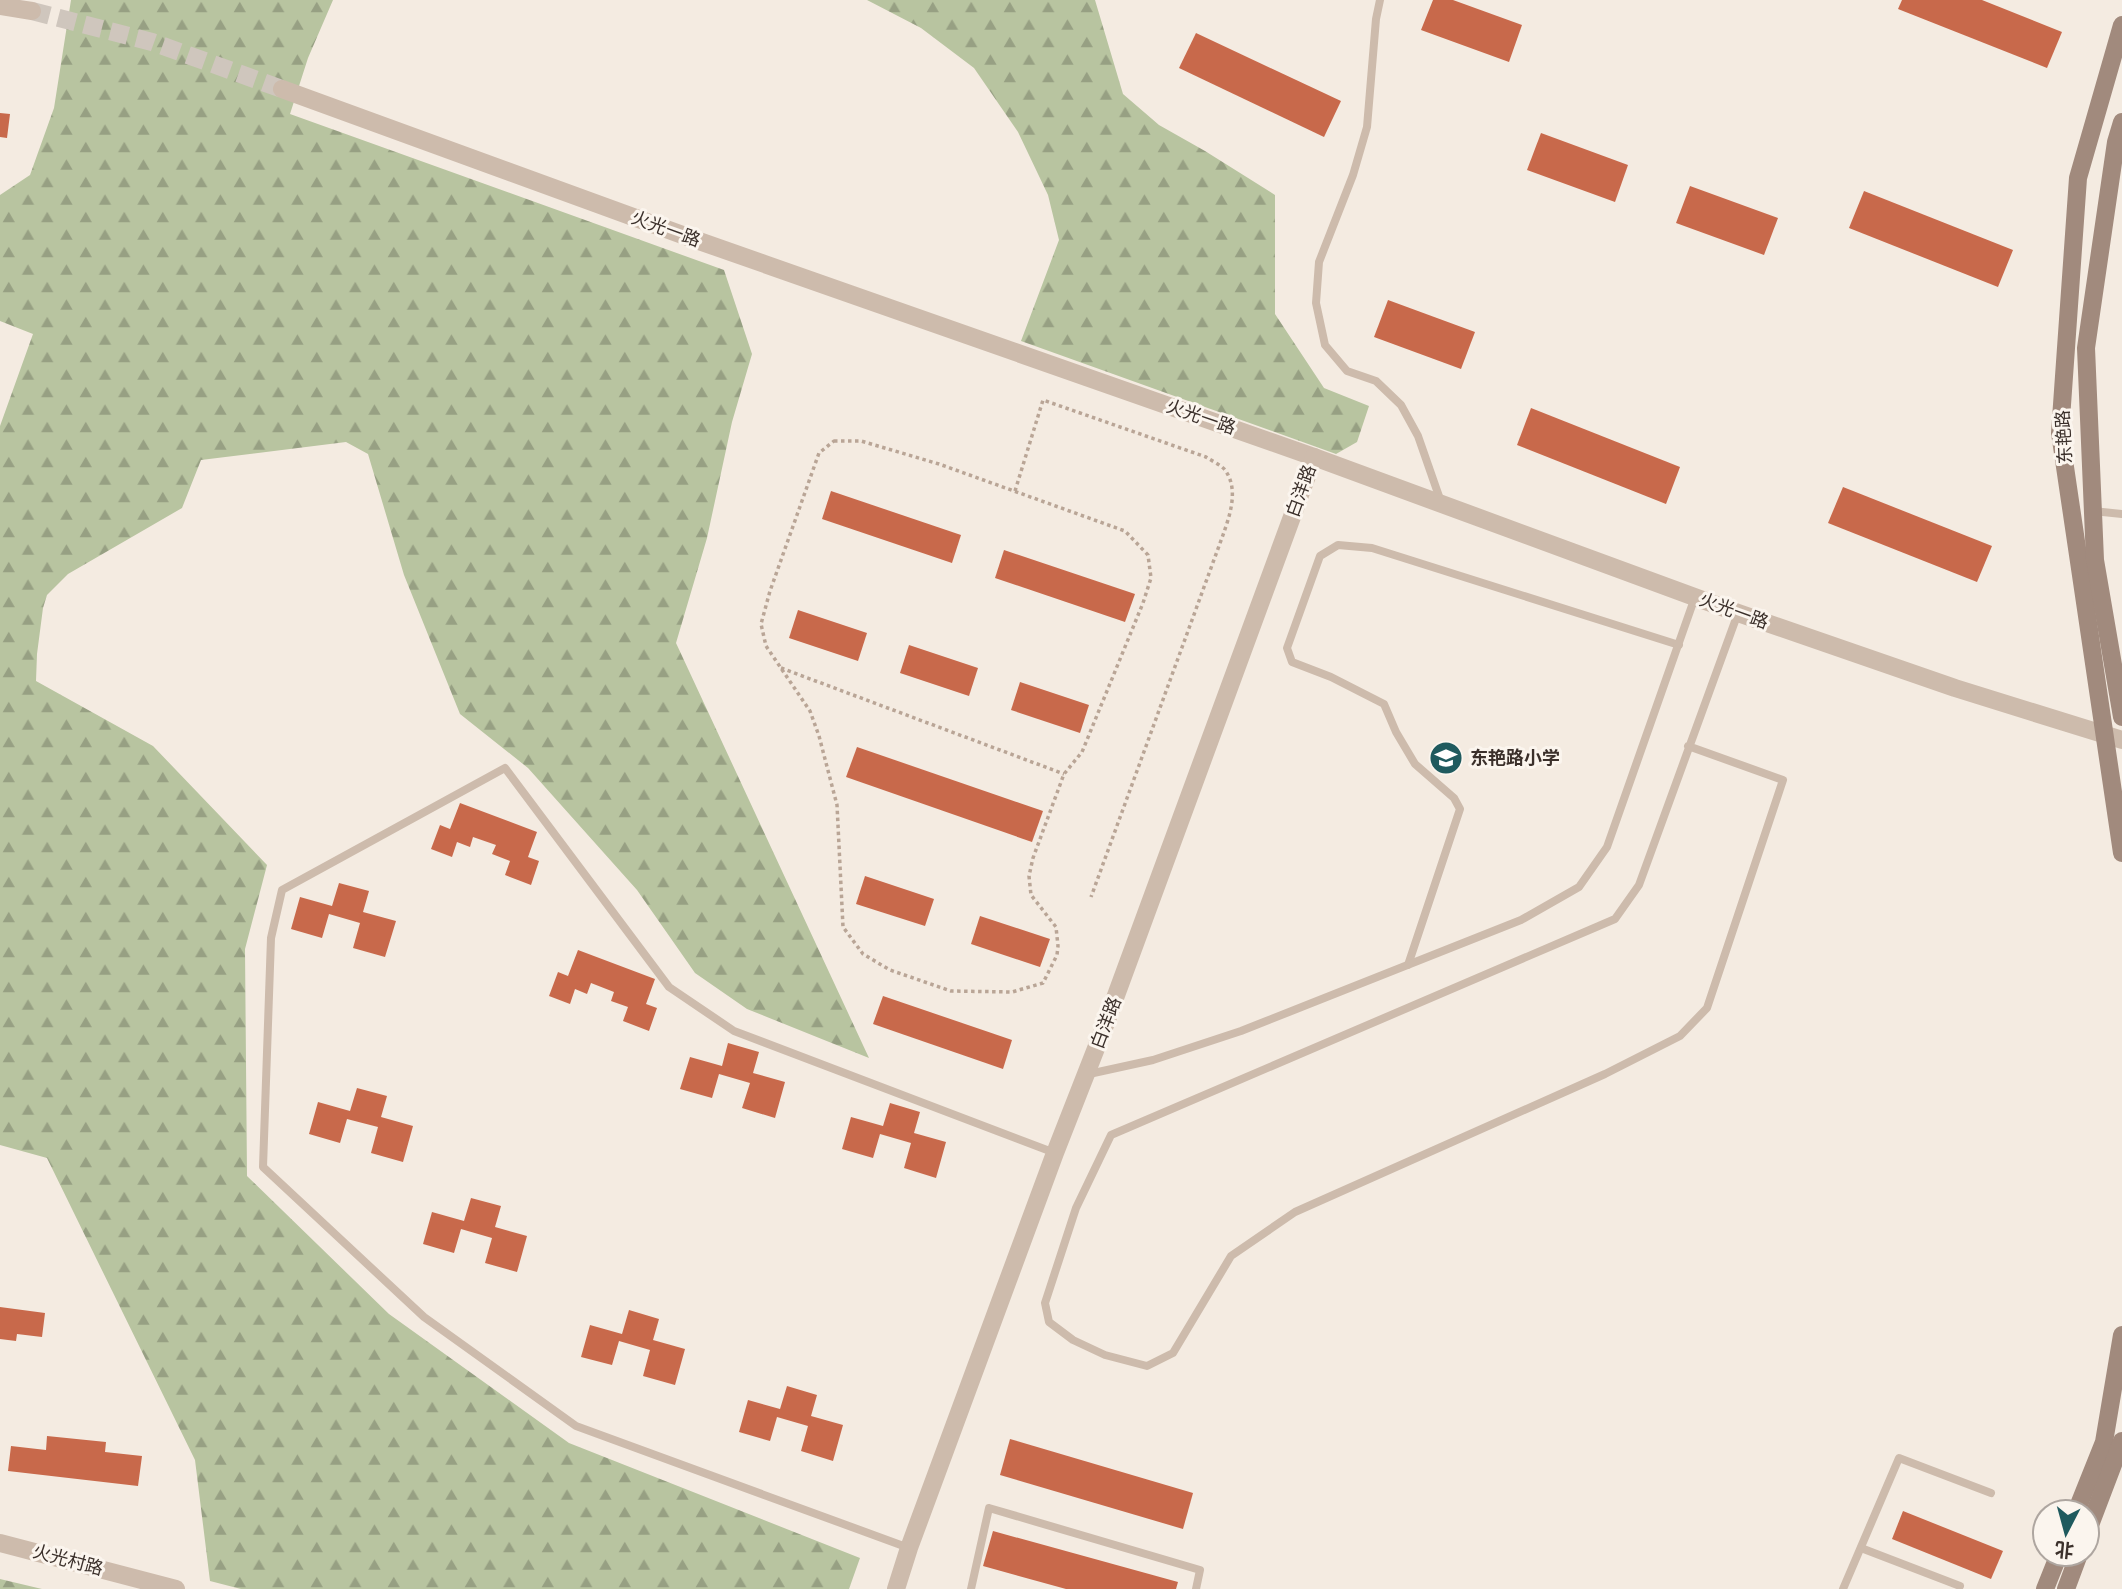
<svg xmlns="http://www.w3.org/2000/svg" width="2122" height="1589" font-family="Helvetica,'Noto Sans SC',sans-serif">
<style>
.forest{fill:url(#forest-firs)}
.building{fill:#c8694b}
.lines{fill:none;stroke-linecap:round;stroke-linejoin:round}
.tertiary-tunnel{stroke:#cfc6bd;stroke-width:18;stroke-dasharray:18 9;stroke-linecap:butt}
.path{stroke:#b9a596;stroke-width:3.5;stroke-dasharray:3.5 3.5;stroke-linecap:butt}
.service{stroke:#cdbbac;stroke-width:8}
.tertiary{stroke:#cdbbac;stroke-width:18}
.secondary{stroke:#a18a7d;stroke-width:18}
.labels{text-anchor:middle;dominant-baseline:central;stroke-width:6;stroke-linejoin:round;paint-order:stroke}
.street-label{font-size:18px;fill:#3b302b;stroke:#fbf5ee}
.poi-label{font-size:18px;font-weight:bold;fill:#3b302b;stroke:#fbf5ee;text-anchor:start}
</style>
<defs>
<pattern id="forest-firs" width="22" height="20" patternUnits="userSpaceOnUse" patternTransform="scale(1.75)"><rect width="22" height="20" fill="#b8c4a0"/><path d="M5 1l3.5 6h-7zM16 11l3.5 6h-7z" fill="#97a083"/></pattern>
</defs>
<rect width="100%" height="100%" fill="#f4ebe1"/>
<g class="forest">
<polygon points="71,0 333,0 308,58 290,114 724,270 752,354 732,422 707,538 676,643 869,1058 747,1009 695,973 637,890 528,768 460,714 404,575 368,454 346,442 201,460 182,508 68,574 47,595 43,608 37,654 36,681 153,746 267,865 245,949 247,1176 389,1314 569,1443 860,1558 849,1589 241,1589 210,1581 195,1460 47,1158 0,1145 0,426 33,334 0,321 0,195 30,175 54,108"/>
<polygon points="867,0 1095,0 1123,94 1159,125 1205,151 1275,195 1275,314 1324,388 1369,406 1357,442 1336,454 1021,341 1059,240 1048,195 1018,132 974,68 921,28"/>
<polygon points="0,1579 42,1589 0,1589"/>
</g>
<g class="building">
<polygon points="1433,0 1453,0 1522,25 1509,62 1421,30"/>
<polygon points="1902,0 1982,0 2062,32 2047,68 1898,9"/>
<polygon points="1196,33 1341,101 1324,137 1179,68"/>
<polygon points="0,113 10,114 7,138 0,137"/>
<polygon points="1541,133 1628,165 1615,202 1527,170"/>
<polygon points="1690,186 1778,218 1764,255 1676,223"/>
<polygon points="1864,191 2013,250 1998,287 1849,228"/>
<polygon points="1388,300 1475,332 1461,369 1374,337"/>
<polygon points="1531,408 1680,467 1666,504 1517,445"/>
<polygon points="1843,487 1992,546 1977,582 1828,523"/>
<polygon points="831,491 961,535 952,563 822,519"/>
<polygon points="1004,550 1135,594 1125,622 995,578"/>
<polygon points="798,610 867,633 858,661 789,638"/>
<polygon points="909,645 978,668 969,696 900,673"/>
<polygon points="1020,682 1089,705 1080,733 1011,710"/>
<polygon points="857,747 1043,811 1032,842 846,777"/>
<polygon points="460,803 537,832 528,857 539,861 531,885 505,875 510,861 492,854 496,845 473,837 470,847 457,842 452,857 431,849 440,825 450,829"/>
<polygon points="865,876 934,899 925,926 856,904"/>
<polygon points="339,883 369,891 363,912 396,921 385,957 353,948 360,923 329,914 322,938 291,929 300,897 332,906"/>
<polygon points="980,916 1050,939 1040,967 971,944"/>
<polygon points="578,950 655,979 646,1004 657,1008 649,1031 623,1021 628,1007 611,1001 614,992 591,983 587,994 575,989 570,1004 549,996 558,972 568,976"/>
<polygon points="883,996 1012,1040 1003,1069 873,1024"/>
<polygon points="728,1043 759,1052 753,1073 785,1082 775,1118 742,1108 750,1083 719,1074 712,1098 680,1089 690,1057 722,1066"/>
<polygon points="357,1088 387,1096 381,1117 413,1126 403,1162 371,1153 378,1127 347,1119 340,1143 309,1134 318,1102 350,1111"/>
<polygon points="890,1103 920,1112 914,1133 946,1142 936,1178 904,1168 911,1143 880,1134 873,1158 842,1149 851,1117 883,1126"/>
<polygon points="471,1198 501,1206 495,1227 527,1236 517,1272 485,1263 492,1238 461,1229 454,1253 423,1244 432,1212 464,1221"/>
<polygon points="0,1307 45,1313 42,1337 17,1334 16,1341 0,1339"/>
<polygon points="629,1310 659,1319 653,1340 685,1349 675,1385 643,1376 650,1350 619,1341 612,1365 581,1357 590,1325 622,1334"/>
<polygon points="787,1386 817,1395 811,1416 843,1425 833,1461 801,1451 808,1426 777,1417 770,1441 739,1432 748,1400 780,1409"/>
<polygon points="47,1436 106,1442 105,1452 142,1456 138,1486 8,1471 11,1446 46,1450"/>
<polygon points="1010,1439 1193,1493 1183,1529 1000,1475"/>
<polygon points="1903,1511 2003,1551 1991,1579 1892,1539"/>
<polygon points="993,1531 1178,1582 1176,1589 1066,1589 983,1566"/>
</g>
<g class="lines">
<polyline class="tertiary-tunnel" points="32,11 152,42 282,89"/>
<g class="path">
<polygon points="834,441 861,441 939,464 1125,531 1148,555 1151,578 1143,603 1082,752 1064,774 1033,858 1029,876 1031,895 1056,927 1058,946 1057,955 1043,983 1012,992 951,991 890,970 863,954 843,927 837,805 819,736 810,711 766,646 761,624 770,591 819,453"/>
<path d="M 1015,491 L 1043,400 L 1206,457 C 1212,461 1221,465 1225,470 C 1239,489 1230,515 1223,535 L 1091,897"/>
<polyline points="781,668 1064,774"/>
</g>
<g class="service">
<polyline points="1380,0 1376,19 1367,127 1353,175 1319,262 1316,303 1325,345 1347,371 1376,381 1401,405 1418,436 1441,502"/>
<polyline points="2093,511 2122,514"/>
<polyline points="1688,746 1783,780 1707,1008 1680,1036 1605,1074 1295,1212 1231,1256 1173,1353 1147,1366 1105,1355 1073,1340 1049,1322 1045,1303 1076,1208 1111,1135 1615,919 1639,885 1738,613"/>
<polyline points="1408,965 1460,809 1454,798 1415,764 1396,732 1384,704 1331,677 1292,662 1287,648 1320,556 1338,545 1372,548 1679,645"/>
<polyline points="1089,1074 1153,1060 1241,1031 1521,920 1579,887 1607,847 1695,597"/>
<polyline points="909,1548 576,1426 424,1317 263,1167 271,938 282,890 505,768 669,987 734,1031 1055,1153"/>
<polyline points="1861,1548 1960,1586"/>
<polyline points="971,1589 989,1508 1200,1570 1196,1589"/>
<polyline points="1843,1589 1899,1458 1991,1493"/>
</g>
<g class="tertiary">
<polyline points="0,6 32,11"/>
<polyline points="282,89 699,241 1314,457 1738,613 1955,688 2122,740"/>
<polyline points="0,1543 176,1589"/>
<polyline points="896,1589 909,1548 1055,1153 1104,1028 1314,457"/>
</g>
<g class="secondary">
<polyline points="2122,25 2078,178 2060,433 2122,853"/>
<polyline points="2122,122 2116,142 2086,348 2095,560 2122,717"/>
<polyline points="2076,1512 2104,1442 2122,1335"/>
<polyline points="2087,1533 2122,1441"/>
<polyline points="2045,1589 2059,1554"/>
<polyline points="2066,1589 2079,1554"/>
</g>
</g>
<defs>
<symbol id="school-disc" viewBox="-11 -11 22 22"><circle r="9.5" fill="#1f5a5e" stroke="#fbf5ee"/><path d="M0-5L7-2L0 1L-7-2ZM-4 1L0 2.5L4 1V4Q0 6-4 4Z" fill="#fff"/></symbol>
</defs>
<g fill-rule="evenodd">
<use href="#school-disc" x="1427" y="739" width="38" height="38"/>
</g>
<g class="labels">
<g class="street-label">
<text transform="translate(666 229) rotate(20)">火光一路</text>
<text transform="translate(1201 417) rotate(19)">火光一路</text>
<text transform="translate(2064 437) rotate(-93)">东艳路</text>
<text transform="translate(1301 491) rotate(-70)">白洋路</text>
<text transform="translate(1734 611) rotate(20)">火光一路</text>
<text transform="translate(1106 1023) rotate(-69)">白洋路</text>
<text transform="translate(68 1560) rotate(15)">火光村路</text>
</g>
<g class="poi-label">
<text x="1470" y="758">东艳路小学</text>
</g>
</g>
<g transform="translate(2066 1533) rotate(186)"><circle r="33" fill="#fbf5ee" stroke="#aea6a0" stroke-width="2"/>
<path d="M0-5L12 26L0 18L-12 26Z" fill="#1f5a5e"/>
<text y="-10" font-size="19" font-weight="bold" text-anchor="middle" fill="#3b302b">北</text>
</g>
</svg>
